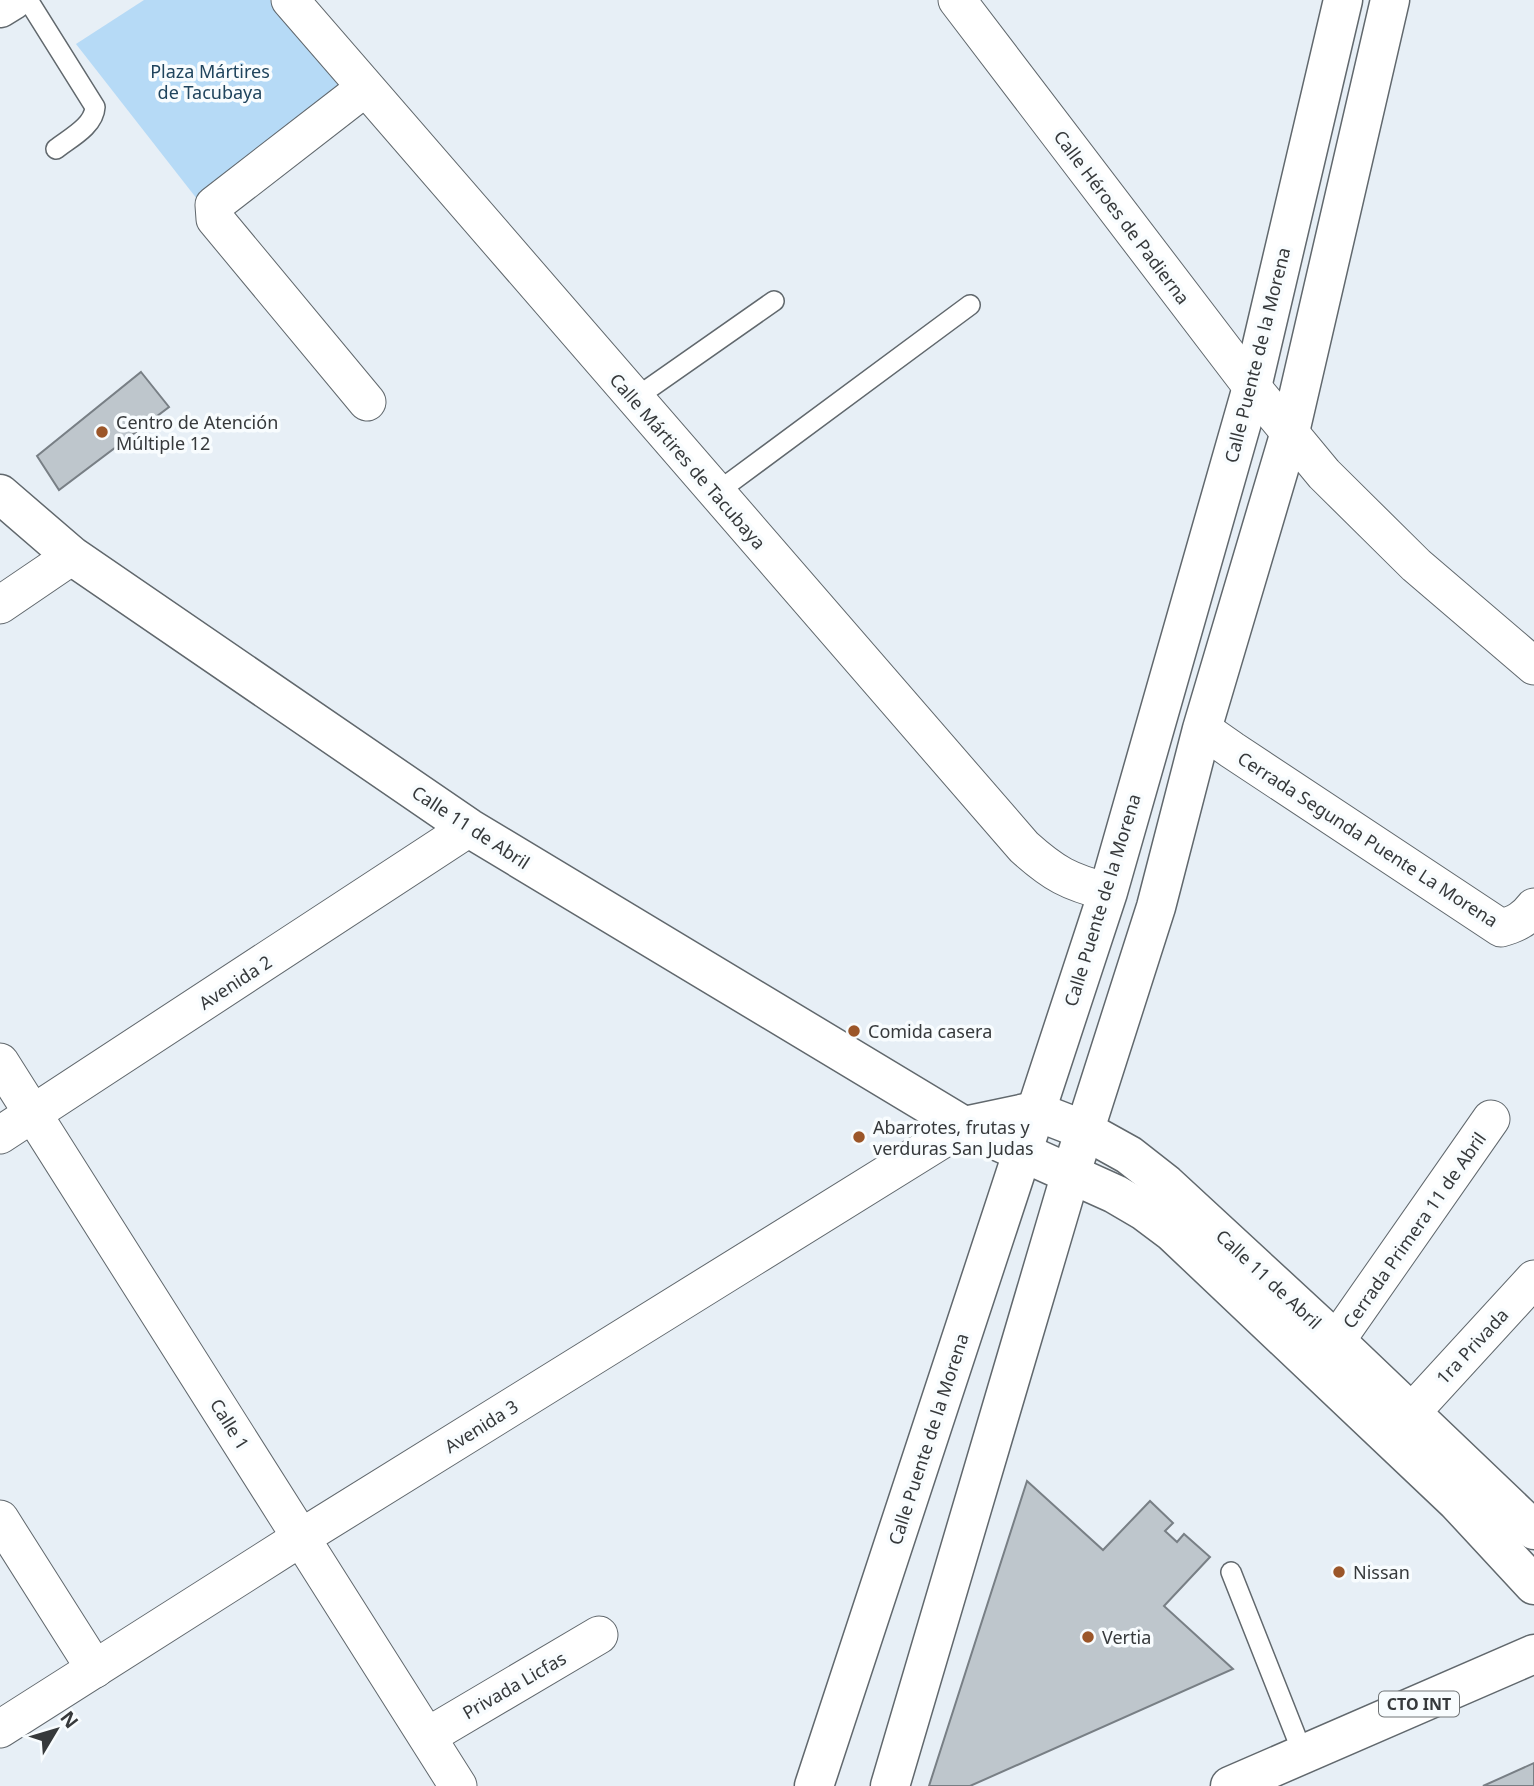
<svg xmlns="http://www.w3.org/2000/svg" width="1534" height="1786" font-family="'Noto Sans',sans-serif">
<style>
.green{fill:#b6daf6}
.building{fill:#bec6cc;stroke:#787f85;stroke-width:2}
.lines{fill:none;stroke-linecap:round;stroke-linejoin:round}
.service-casing{stroke:#61686d;stroke-width:22}
.minor-casing{stroke:#61686d;stroke-width:39}
.tertiary-casing{stroke:#61686d;stroke-width:41}
.secondary-casing{stroke:#61686d;stroke-width:41}
.primary-casing{stroke:#61686d;stroke-width:41}
.service{stroke:#fff;stroke-width:19}
.minor{stroke:#fff;stroke-width:37}
.tertiary{stroke:#fff;stroke-width:38}
.secondary{stroke:#fff;stroke-width:38}
.primary{stroke:#fff;stroke-width:38}
.poi-dot{fill:#9b5629;stroke:#f8fcfe;stroke-width:2.5}
.labels{text-anchor:middle;dominant-baseline:central;stroke-width:7;stroke-linejoin:round;paint-order:stroke}
.shield{fill:#f8fcfe;stroke:#707476;stroke-width:2}
.shield-label{font-size:16px;font-weight:bold;fill:#36393b}
.park-label{font-size:18px;fill:#1f445d;stroke:#f8fcfe}
.street-label{font-size:18px;fill:#36393b;stroke:#f8fcfe}
.poi-label{font-size:18px;fill:#36393b;stroke:#f8fcfe;text-anchor:start}
</style>
<rect width="100%" height="100%" fill="#e7eff6"/>
<polygon class="green" points="144,0 270,0 341,84 197,199 76,44"/>
<g class="building">
<polygon points="141,372 169,407 59,490 37,456"/>
<polygon points="1027,1481 1103,1550 1150,1501 1173,1523 1165,1531 1177,1542 1184,1534 1210,1557 1164,1606 1233,1669 970,1786 929,1786"/>
<polygon points="1534,1763 1534,1786 1483,1786"/>
</g>
<g class="lines">
<defs>
<g id="service">
<path d="M 28,0 L 95,107 C 94,126 70,138 56,149"/>
<polyline points="634,399 774,301"/>
<polyline points="716,493 970,305"/>
<polyline points="1231,1572 1303,1754"/>
</g>
<g id="minor">
<path d="M 290,0 L 1024,847 C 1054,874 1069,882 1108,892"/>
<polyline points="957,0 1252,387 1324,474 1416,565 1534,666"/>
<polyline points="365,88 214,205 215,219 367,402"/>
<polyline points="0,605 72,556"/>
<path d="M 1202,729 L 1232,750 L 1501,928 C 1516,924 1525,919 1534,907"/>
<polyline points="0,1062 458,1786"/>
<polyline points="0,1135 469,828"/>
<polyline points="1336,1341 1491,1119"/>
<polyline points="1411,1413 1534,1279"/>
<polyline points="0,1519 95,1669"/>
<polyline points="0,1729 302,1537 964,1126"/>
<polyline points="428,1736 599,1635"/>
</g>
<g id="tertiary">
<polyline points="0,494 72,556 469,828 964,1126 1115,1194 1144,1211 1172,1232 1457,1502 1534,1585"/>
<polyline points="964,1126 1035,1111 1084,1130 1129,1155 1166,1184 1336,1341 1534,1530"/>
</g>
<g id="secondary">
<polyline points="814,1786 1108,892 1252,387 1343,0"/>
<polyline points="890,1786 1071,1173 1156,907 1202,729 1290,432 1390,0"/>
</g>
<g id="primary">
<polyline points="0,8 13,0"/>
<polyline points="1230,1786 1534,1654"/>
</g>
</defs>
<use href="#service" class="service-casing"/>
<use href="#minor" class="minor-casing"/>
<use href="#tertiary" class="tertiary-casing"/>
<use href="#secondary" class="secondary-casing"/>
<use href="#primary" class="primary-casing"/>
<use href="#service" class="service"/>
<use href="#minor" class="minor"/>
<use href="#tertiary" class="tertiary"/>
<use href="#secondary" class="secondary"/>
<use href="#primary" class="primary"/>
</g>
<g class="poi-dot">
<circle cx="102" cy="432" r="7"/>
<circle cx="854" cy="1031" r="7"/>
<circle cx="859" cy="1137" r="7"/>
<circle cx="1339" cy="1572" r="7"/>
<circle cx="1088" cy="1637" r="7"/>
</g>
<g class="labels">
<rect class="shield" x="1379" y="1691.5" width="80" height="25" rx="5"/>
<g class="shield-label">
<text x="1419" y="1704">CTO INT</text>
</g>
<g class="park-label">
<text x="210" y="71">Plaza Mártires<tspan x="210" dy="21">de Tacubaya</tspan></text>
</g>
<g class="street-label">
<text transform="translate(1122 217) rotate(53)">Calle Héroes de Padierna</text>
<text transform="translate(1257 355) rotate(-76)">Calle Puente de la Morena</text>
<text transform="translate(688 461) rotate(49)">Calle Mártires de Tacubaya</text>
<text transform="translate(471 827) rotate(33)">Calle 11 de Abril</text>
<text transform="translate(1368 839) rotate(33)">Cerrada Segunda Puente La Morena</text>
<text transform="translate(1102 900) rotate(-73)">Calle Puente de la Morena</text>
<text transform="translate(235 982) rotate(-33)">Avenida 2</text>
<text transform="translate(1414 1230) rotate(-55)">Cerrada Primera 11 de Abril</text>
<text transform="translate(1269 1279) rotate(43)">Calle 11 de Abril</text>
<text transform="translate(1472 1346) rotate(-47)">1ra Privada</text>
<text transform="translate(230 1424) rotate(58)">Calle 1</text>
<text transform="translate(481 1426) rotate(-32)">Avenida 3</text>
<text transform="translate(928 1439) rotate(-72)">Calle Puente de la Morena</text>
<text transform="translate(514 1685) rotate(-30)">Privada Licfas</text>
</g>
<g class="poi-label">
<text x="116" y="422">Centro de Atención<tspan x="116" dy="21">Múltiple 12</tspan></text>
<text x="868" y="1031">Comida casera</text>
<text x="873" y="1127">Abarrotes, frutas y<tspan x="873" dy="21">verduras San Judas</tspan></text>
<text x="1353" y="1572">Nissan</text>
<text x="1102" y="1637">Vertia</text>
</g>
</g>
<g transform="translate(56 1730) rotate(52)" stroke="#f8fcfe" stroke-width="5" paint-order="stroke">
<path d="M0-5L12 26L0 18L-12 26Z" fill="#36393b"/>
<text y="-10" font-size="19" font-weight="bold" text-anchor="middle" fill="#36393b">N</text>
</g>
</svg>
